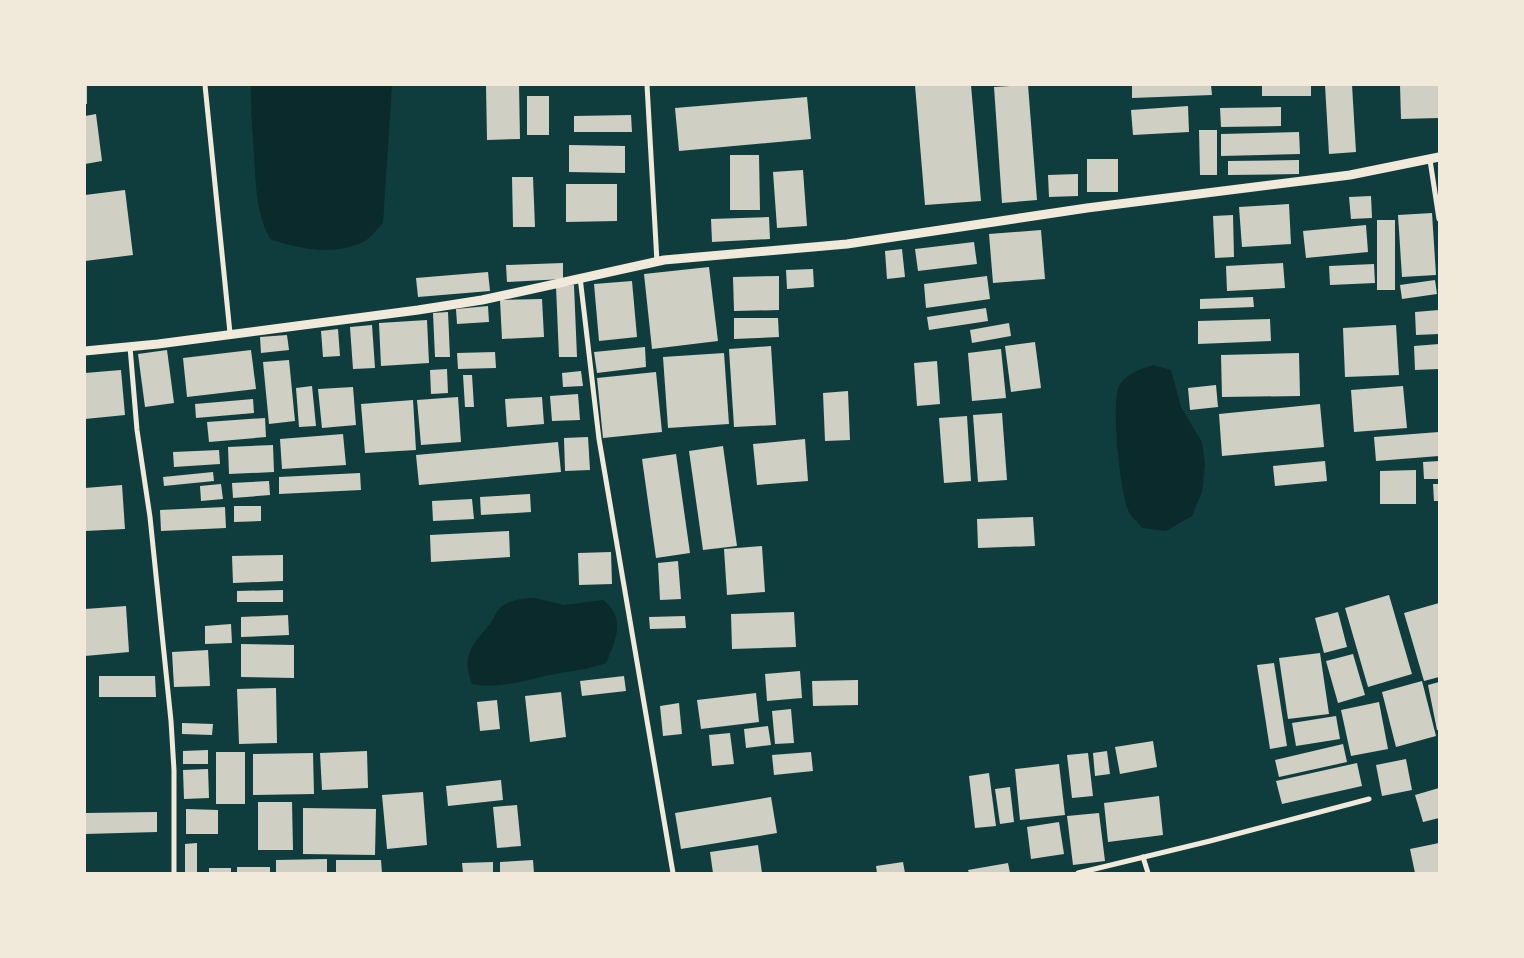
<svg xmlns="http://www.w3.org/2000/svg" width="1524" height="958" font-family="'Libre Baskerville',serif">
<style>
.water{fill:#0a2a2b}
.building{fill:#cfcfc3}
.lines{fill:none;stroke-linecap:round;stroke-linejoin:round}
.minor{stroke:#f1e9da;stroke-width:5}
.tertiary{stroke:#f1e9da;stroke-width:9}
</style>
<rect width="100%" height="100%" fill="#0f3d3e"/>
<g class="water">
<path d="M 251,85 L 392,85 L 383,223 C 377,229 370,239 363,242 C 335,256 298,249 270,239 C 256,211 256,187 254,155 C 253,131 250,109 251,85 Z"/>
<path d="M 1153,365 L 1171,370 L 1181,407 L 1202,442 L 1205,465 L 1202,492 L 1192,516 L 1166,531 L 1142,528 C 1138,522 1130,516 1128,510 C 1120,491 1110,400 1120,384 C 1128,373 1141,369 1153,365 Z"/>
<path d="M 535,598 L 564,605 L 603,600 C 626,617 616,641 606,663 C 589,669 578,670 560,673 C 531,678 502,690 472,684 C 461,655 472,645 490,624 C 494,619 496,611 501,607 C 510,600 523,598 535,598 Z"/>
</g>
<g class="building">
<rect x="85" y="85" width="2" height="19"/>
<polygon points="486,85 519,85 520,139 487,140"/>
<polygon points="915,85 971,85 981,201 925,205"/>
<polygon points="1028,85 1037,200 1002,203 994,87"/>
<polygon points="1132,85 1211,85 1212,95 1132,98"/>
<rect x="1262" y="85" width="49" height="11"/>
<polygon points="1325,85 1352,85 1356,152 1329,154"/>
<polygon points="1400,85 1439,85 1439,118 1401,119"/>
<rect x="527" y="96" width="22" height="39"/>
<polygon points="807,97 811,139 679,151 675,108"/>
<polygon points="1188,106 1189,132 1133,135 1131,110"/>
<polygon points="1281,107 1281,126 1221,127 1220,108"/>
<polygon points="96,114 102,161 85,164 85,116"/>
<polygon points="631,115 632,132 574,132 574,116"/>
<polygon points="1199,130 1217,130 1217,175 1200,175"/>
<polygon points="1299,132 1300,154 1221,156 1221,134"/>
<polygon points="569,145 625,146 625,173 569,172"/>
<polygon points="730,155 759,155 760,210 730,210"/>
<rect x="1087" y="159" width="31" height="33"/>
<polygon points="1299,160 1299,174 1228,175 1228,161"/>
<polygon points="803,170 807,226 777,228 773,172"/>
<polygon points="1078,174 1078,196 1049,197 1048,175"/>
<polygon points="512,177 533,177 535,227 513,227"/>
<polygon points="566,184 617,184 617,221 566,222"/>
<polygon points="125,190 133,255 85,261 85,195"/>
<polygon points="1371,196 1372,218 1351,219 1349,197"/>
<polygon points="1289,204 1291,244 1242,247 1239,207"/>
<polygon points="1432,213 1436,275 1402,277 1398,215"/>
<polygon points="1233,215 1234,257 1215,258 1213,216"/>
<polygon points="769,217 770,239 712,242 711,219"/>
<rect x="1377" y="220" width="18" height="70"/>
<polygon points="1366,225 1368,252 1306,258 1303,231"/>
<polygon points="1041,230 1045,279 993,283 989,234"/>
<polygon points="974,242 977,264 918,271 915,249"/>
<polygon points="902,249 905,277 887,279 885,251"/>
<polygon points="563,263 563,279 507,282 506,265"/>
<polygon points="1283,263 1285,288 1227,291 1226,266"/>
<polygon points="1374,264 1375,283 1330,285 1329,266"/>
<polygon points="709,267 718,341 652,349 644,274"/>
<polygon points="813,269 814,287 787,289 786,270"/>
<polygon points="488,272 490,291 418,297 416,278"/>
<polygon points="779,276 779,310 734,311 733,277"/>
<polygon points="987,276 990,299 926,308 924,284"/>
<polygon points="1435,280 1437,294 1402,299 1400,285"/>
<polygon points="632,281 637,337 599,341 594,284"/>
<polygon points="574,285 577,357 559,357 556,286"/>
<polygon points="1253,297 1254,307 1200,309 1200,299"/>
<polygon points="542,299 544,337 502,339 500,300"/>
<polygon points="488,306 489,322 457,324 456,309"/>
<polygon points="986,308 988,321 929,330 927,317"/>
<polygon points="1439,310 1439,334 1416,335 1415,312"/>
<polygon points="448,312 450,357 435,357 433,313"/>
<polygon points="734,318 778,318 779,337 734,339"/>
<polygon points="1270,319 1271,341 1198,344 1198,321"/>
<polygon points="427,320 429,363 381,366 379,323"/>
<polygon points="1009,323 1011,336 972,343 970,330"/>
<polygon points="372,325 375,368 353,369 350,327"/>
<polygon points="1396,325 1399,375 1345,377 1343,328"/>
<polygon points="338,329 340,356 323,357 321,331"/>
<polygon points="287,335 289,350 261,353 260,337"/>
<polygon points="1035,342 1041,388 1011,392 1005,346"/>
<polygon points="1439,344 1439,369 1415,370 1414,346"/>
<polygon points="771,346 776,425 734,427 729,349"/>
<polygon points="645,347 646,367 597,373 594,352"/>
<polygon points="1001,349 1006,398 972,401 968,353"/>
<polygon points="167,350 174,403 145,407 138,354"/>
<polygon points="251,350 256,389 187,397 183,358"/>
<polygon points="495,352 496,368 458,369 457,353"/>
<polygon points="724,353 729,424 668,428 663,357"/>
<polygon points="1299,353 1300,396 1222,397 1221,355"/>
<polygon points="289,360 295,421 269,424 263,362"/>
<polygon points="937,361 940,404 917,406 914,363"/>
<polygon points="447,369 448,393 431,394 430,370"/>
<polygon points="121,370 125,415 85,419 85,373"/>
<polygon points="581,371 583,386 563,387 562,373"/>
<polygon points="656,372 662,432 603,438 597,378"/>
<polygon points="463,375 472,375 474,407 465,407"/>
<polygon points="1216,385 1218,407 1190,410 1188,388"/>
<polygon points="312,386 316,426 299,427 296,388"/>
<polygon points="1403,386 1407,428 1354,432 1351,390"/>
<polygon points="353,387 356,425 322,428 318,389"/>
<polygon points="848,391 850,440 825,441 823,393"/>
<polygon points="578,394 580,420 552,421 550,396"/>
<polygon points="458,397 461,442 421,445 417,400"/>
<polygon points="542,397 544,424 507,427 505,399"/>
<polygon points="253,399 254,413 196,418 195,404"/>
<polygon points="413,400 416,450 365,453 361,404"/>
<polygon points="1320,404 1324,447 1222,456 1219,414"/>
<polygon points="1002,413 1007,480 978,482 973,415"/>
<polygon points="967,416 971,481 944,483 939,418"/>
<polygon points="265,418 266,437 209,442 207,422"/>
<polygon points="1439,432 1439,456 1376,461 1374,437"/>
<polygon points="343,434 346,465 282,469 280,439"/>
<polygon points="588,437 590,470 565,471 564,438"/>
<polygon points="805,439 808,481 757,485 753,444"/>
<polygon points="558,442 561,472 419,485 416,455"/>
<polygon points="273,445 274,472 229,474 228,447"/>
<polygon points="723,446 737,546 703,550 689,451"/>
<polygon points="219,450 220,464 174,467 173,452"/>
<polygon points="676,454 690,553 656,558 642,459"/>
<polygon points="1325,461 1327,481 1275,486 1273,466"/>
<polygon points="1439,461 1439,479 1424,479 1423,462"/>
<polygon points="1416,470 1416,504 1380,504 1380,471"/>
<polygon points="213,472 214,481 164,486 163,477"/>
<polygon points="360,473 361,490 279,494 279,477"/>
<polygon points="269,481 270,495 233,498 232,483"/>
<polygon points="221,484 223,499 201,501 200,486"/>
<polygon points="1433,484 1439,484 1439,501 1434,501"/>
<polygon points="122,485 125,529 85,531 85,488"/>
<polygon points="530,494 531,512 481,515 480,497"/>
<polygon points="472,499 474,519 433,521 432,501"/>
<polygon points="234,506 261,506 261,521 234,522"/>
<polygon points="225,507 226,528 161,531 160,510"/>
<polygon points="1033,517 1035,546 978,548 977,519"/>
<polygon points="509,531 510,557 431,562 430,535"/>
<polygon points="762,546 765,592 727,595 724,549"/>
<polygon points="611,552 612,584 579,585 578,553"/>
<polygon points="283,555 283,581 233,583 232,556"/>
<polygon points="678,561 681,599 660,600 658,563"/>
<polygon points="283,590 283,602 237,602 237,591"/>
<polygon points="1389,595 1412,674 1368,687 1345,608"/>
<polygon points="1439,603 1439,677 1424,681 1404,613"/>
<polygon points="126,606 129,652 85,656 85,609"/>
<polygon points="794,612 796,647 732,649 731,614"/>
<polygon points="1338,612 1347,647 1324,653 1315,618"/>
<polygon points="288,615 289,635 241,637 241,617"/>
<polygon points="685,616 686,628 650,629 649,617"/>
<polygon points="231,624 232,643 205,644 205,626"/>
<polygon points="241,644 294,645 294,678 241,677"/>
<polygon points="208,650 210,686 174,687 172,652"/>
<polygon points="1320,653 1329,714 1288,719 1279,658"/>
<polygon points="1353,654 1365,695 1338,703 1326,661"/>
<polygon points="1274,663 1287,746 1270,749 1257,665"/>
<polygon points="800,671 802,698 767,701 765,674"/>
<polygon points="99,676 155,676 156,697 99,697"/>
<polygon points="624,676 626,691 582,696 580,681"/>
<polygon points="858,680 858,705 813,706 812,681"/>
<polygon points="1422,681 1436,736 1396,747 1382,692"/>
<polygon points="1439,682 1439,730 1437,730 1428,685"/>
<polygon points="276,688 277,743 239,744 237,689"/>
<polygon points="561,692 566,737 530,742 525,696"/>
<polygon points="756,693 759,722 701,729 697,700"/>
<polygon points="497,700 500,729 480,731 477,702"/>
<polygon points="1379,702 1388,749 1351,756 1341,710"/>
<polygon points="679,703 682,734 663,736 660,706"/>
<polygon points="791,709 794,743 775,744 772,711"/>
<polygon points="1336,716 1340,739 1296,746 1292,723"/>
<polygon points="182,723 213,724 212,735 182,734"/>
<polygon points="768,726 771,745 746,748 744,729"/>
<polygon points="730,733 734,764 712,766 709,735"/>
<polygon points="1153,741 1157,767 1120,774 1115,747"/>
<polygon points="1343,744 1347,762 1279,777 1275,760"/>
<polygon points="208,750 208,764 183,764 183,751"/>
<polygon points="367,751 368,788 322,790 320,753"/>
<polygon points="1107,751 1110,774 1095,776 1093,753"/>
<rect x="216" y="752" width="29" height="52"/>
<polygon points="811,752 813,771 774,775 772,755"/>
<polygon points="313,753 314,794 253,795 253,754"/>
<polygon points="1088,753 1093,796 1072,798 1067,755"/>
<polygon points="1406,759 1412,790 1382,796 1376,765"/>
<polygon points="1357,763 1362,786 1282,804 1276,781"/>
<polygon points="1059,764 1065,815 1020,820 1015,769"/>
<polygon points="208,769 209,798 184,799 183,770"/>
<polygon points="989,773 996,826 975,828 969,776"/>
<polygon points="501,780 503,800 448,806 446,786"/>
<polygon points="1010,787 1014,822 1000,824 995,789"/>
<polygon points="1439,788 1439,818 1423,822 1415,795"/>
<polygon points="423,792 427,845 387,849 382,795"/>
<polygon points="1159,796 1163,835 1108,842 1104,803"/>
<polygon points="771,797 777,833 681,849 675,813"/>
<polygon points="258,802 292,802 293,850 258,850"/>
<polygon points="517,805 521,846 497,848 493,807"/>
<polygon points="303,808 376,809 375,855 303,854"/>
<polygon points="186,809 218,810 218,834 186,834"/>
<polygon points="157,812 157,832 85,834 85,813"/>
<polygon points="1099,813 1105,861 1073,865 1067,816"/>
<polygon points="1059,822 1064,854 1031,859 1027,827"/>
<polygon points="197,843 197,873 185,873 185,844"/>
<polygon points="1439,843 1439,873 1415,873 1410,849"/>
<polygon points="758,845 762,873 713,873 710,852"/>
<polygon points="327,859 327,873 276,873 276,860"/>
<polygon points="336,860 381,860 382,873 336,873"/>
<polygon points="533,860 534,873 500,873 500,862"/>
<polygon points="493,862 493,873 463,873 462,863"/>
<polygon points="903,862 905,873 877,873 876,866"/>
<polygon points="1008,863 1010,873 969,873 968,870"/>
<rect x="237" y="867" width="33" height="6"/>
<rect x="209" y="868" width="22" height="5"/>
</g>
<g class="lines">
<g class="minor">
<polyline points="205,85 230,333"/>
<polyline points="647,85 657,262"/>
<polyline points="1430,160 1439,219"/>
<polyline points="580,277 599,439 673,873"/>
<polyline points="130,347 137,430 150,517 171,721 174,770 174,873"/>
<polyline points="1143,857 1148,873"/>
<polyline points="1078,873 1210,841 1369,799"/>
</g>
<polyline class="tertiary" points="85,351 158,344 418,310 482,300 664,260 847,244 1087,208 1350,175 1439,157"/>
</g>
<rect width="1524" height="958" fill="none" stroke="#f1e9da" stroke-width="172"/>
</svg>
